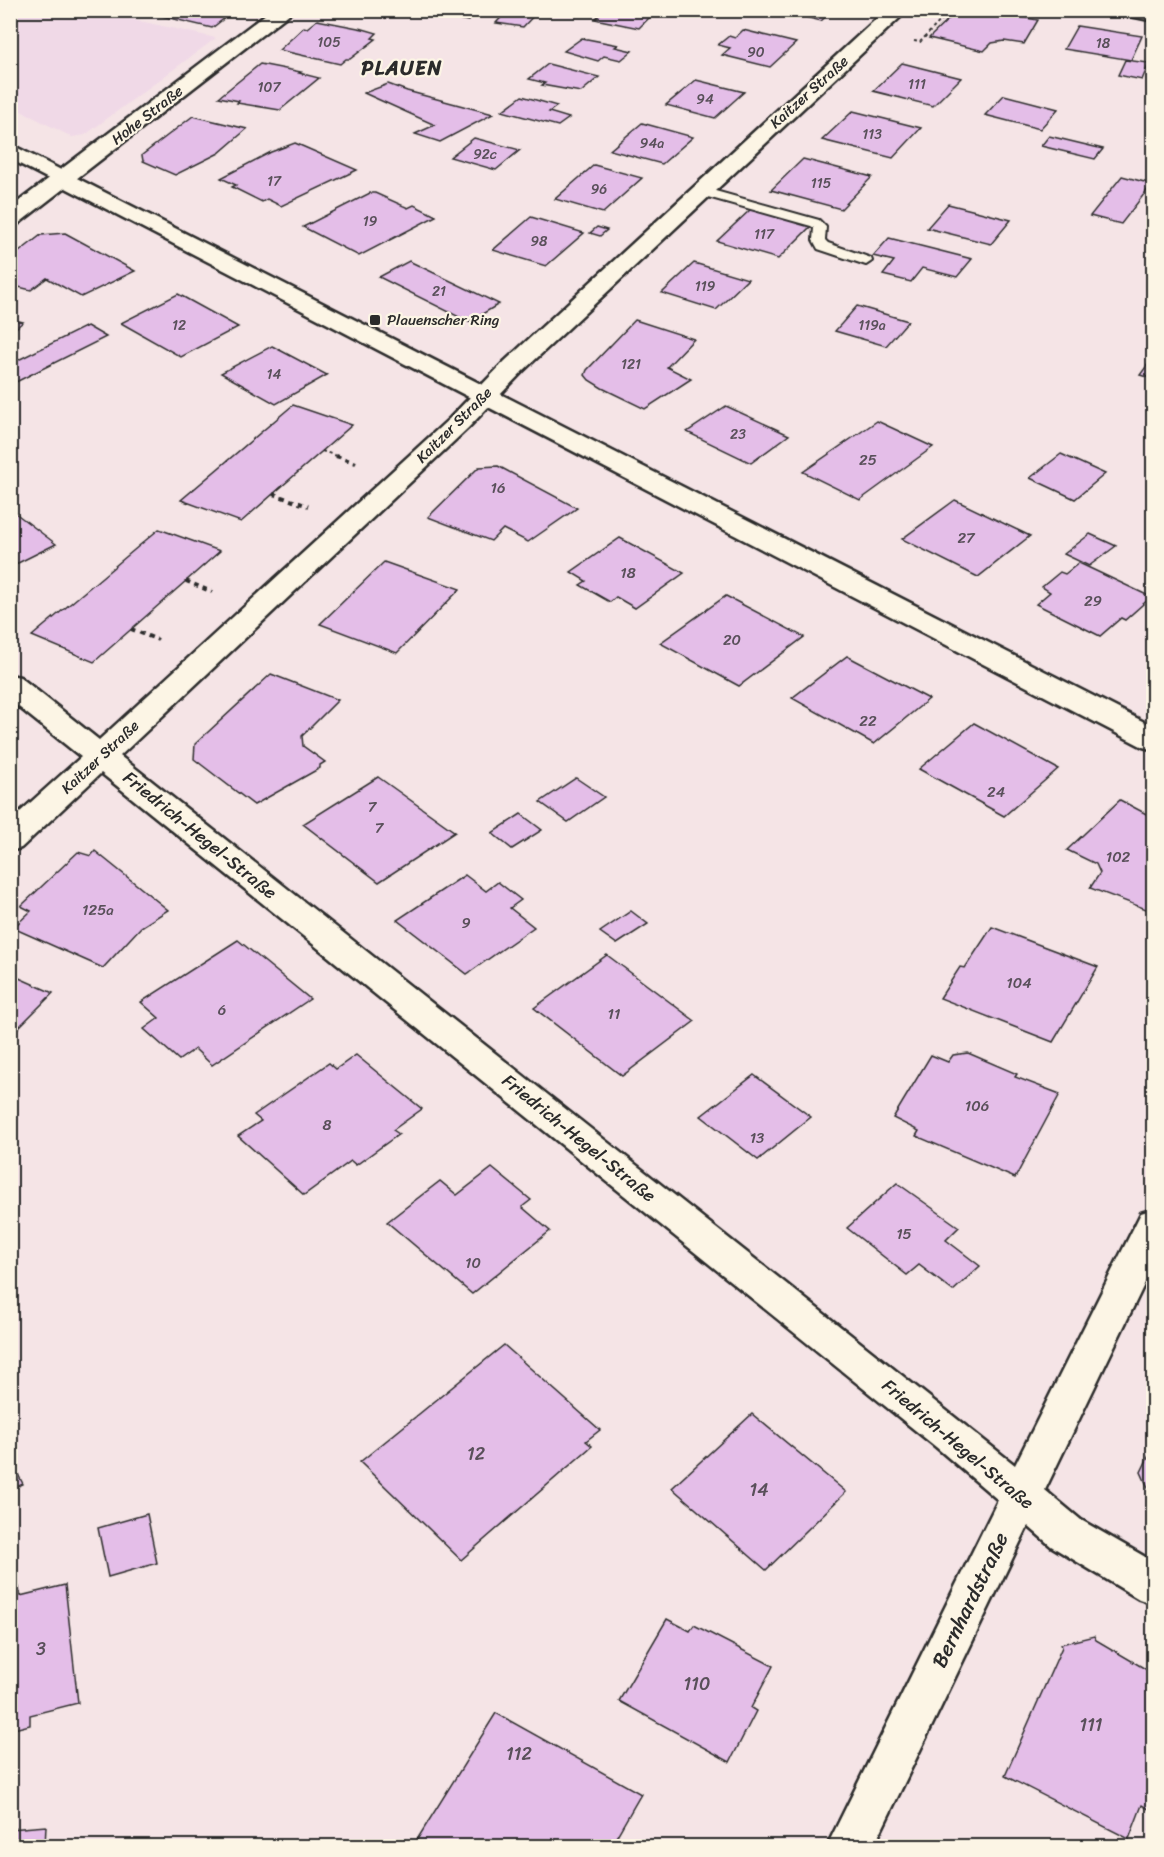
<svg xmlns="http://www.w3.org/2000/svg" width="1164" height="1857" font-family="Sriracha,sans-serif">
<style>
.built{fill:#f0d9e7}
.building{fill:#e4bee8;stroke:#2b2b2b;stroke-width:1.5}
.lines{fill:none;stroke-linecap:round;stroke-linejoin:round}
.service-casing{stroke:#2b2b2b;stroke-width:4}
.minor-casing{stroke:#2b2b2b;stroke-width:5}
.tertiary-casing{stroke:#2b2b2b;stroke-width:5}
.path-far1{stroke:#2b2b2b;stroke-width:2;stroke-dasharray:3 3;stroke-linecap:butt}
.path{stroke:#2b2b2b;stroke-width:4;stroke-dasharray:4.5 4.5;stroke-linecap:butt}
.service{fill:#fcf5e5;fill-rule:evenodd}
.minor{fill:#fcf5e5;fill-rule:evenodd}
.tertiary{fill:#fcf5e5;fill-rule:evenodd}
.poi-dot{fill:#2b2b2b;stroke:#fcf5e5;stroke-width:2}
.labels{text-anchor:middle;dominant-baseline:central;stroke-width:4.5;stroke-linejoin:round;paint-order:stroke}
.far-number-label{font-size:14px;fill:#59505a}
.far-street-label{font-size:15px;fill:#2b2b2b;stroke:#fcf5e5}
.far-poi-label{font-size:15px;fill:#2b2b2b;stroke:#fcf5e5;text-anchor:start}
.number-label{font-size:15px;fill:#59505a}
.street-label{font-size:18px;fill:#2b2b2b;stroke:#fcf5e5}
.near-number-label{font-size:18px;fill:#59505a}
.far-district-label{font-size:20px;font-weight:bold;letter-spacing:1.5px;fill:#2b2b2b;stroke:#fcf5e5}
.near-street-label{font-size:21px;fill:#2b2b2b;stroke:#fcf5e5}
</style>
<rect width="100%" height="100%" fill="#f5e4e6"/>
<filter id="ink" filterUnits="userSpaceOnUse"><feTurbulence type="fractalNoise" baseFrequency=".0167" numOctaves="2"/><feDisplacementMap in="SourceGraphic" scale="12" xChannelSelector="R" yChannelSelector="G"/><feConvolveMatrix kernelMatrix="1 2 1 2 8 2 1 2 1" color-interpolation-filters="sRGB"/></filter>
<g filter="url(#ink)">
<polygon class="built" points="10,11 95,11 216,38 85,135 72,137 11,106"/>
<g class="building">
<polygon points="164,10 235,10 212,28 157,15"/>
<polygon points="356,10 396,10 387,18"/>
<polygon points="447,10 478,10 468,21 442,16"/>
<polygon points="508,10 539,10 523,27 496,23"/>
<polygon points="605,10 657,10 639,28 595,19"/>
<polygon points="777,10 833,10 821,21"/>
<polygon points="979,10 1038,20 1024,44 1004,41 992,43 984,51 929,38 957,11"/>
<polygon points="317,20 363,29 377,33 372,38 376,39 350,59 346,59 340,64 279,50 304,27 307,28"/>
<polygon points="1077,26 1142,36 1131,60 1064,49"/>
<polygon points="743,30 796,43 770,67 722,55 730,48 718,45 729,36 735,38"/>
<polygon points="582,38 618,45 615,47 632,51 621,60 604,56 598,61 564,51"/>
<polygon points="1125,60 1149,63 1142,80 1118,75"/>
<polygon points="902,63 961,78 933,106 873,91"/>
<polygon points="260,64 301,72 299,73 319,78 280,110 237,103 239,101 219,97"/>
<polygon points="548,64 599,77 581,92 542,85 545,83 529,79"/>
<polygon points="696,80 744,92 715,118 666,105"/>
<polygon points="388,84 407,91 493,114 440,142 415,134 435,125 364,93"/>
<polygon points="1004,95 1058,109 1040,129 985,115"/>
<polygon points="522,96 557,106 549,112 569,118 558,126 502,111"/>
<polygon points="853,111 921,128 893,158 822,140"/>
<polygon points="193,116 247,129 219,153 175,175 143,161 142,155"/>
<polygon points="642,123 693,137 662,164 610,150"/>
<polygon points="1049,136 1103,149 1095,159 1041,146"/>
<polygon points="474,138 520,150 496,170 450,157"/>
<polygon points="295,143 357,170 281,206 267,199 262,202 232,187 236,185 221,178 271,152"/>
<polygon points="803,159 872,177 841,209 771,190"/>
<polygon points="594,165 642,178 603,213 555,199"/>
<polygon points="1122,176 1152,184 1121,224 1090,216"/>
<polygon points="370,193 375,193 408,208 414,205 436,216 359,256 303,227"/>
<polygon points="948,204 1011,220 991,244 927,228"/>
<polygon points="751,209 811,226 778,259 717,241"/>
<polygon points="531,217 584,233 546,266 493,250"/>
<polygon points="597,227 607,230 600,236 590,233"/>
<polygon points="65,233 135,271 81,297 47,278 31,290 10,285 10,259 41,235"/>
<polygon points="889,238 972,259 957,277 922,268 911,282 883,275 894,261 873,256"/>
<polygon points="409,261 499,304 469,322 379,277"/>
<polygon points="694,263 748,279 716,310 662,293"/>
<polygon points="178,294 238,327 181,357 121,323"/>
<polygon points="857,306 908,321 886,346 835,331"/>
<polygon points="10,319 23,322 10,333"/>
<polygon points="635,320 694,339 667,367 691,379 645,409 602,388 589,380 585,375 587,370"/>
<polygon points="87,326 106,337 10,385 10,364"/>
<polygon points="272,346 327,375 276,404 221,373"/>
<polygon points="1154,356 1154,379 1140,375"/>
<polygon points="293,405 352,425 241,522 181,500"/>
<polygon points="726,406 789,435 751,463 687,432"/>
<polygon points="877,421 933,447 860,500 803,472"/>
<polygon points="1061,454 1105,474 1075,499 1030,478"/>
<polygon points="498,466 577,508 528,542 503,529 491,541 428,517 479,467"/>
<polygon points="955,500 1030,536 978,577 902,539"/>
<polygon points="10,509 56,544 10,567"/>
<polygon points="159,529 220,551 94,662 32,636"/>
<polygon points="1090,534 1116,546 1089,566 1064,554"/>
<polygon points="620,538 684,573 635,608 616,597 610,602 580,585 586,581 571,572"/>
<polygon points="384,562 460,589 397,653 320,624"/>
<polygon points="1079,563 1151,597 1125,620 1121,618 1100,636 1036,604 1050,592 1042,587 1060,572 1065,574"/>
<polygon points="726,596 804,637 739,686 660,643"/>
<polygon points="847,656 929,699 874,744 792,698"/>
<polygon points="271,674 338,700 302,736 303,746 325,762 320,765 320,768 254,805 194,759 195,744"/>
<polygon points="974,723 1058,769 1004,816 919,769"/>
<polygon points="378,777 455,832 379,882 303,824"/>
<polygon points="576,778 604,797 568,822 540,802"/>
<polygon points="1120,800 1154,818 1154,912 1090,888 1100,873 1096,864 1067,850"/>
<polygon points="521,814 542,830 512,849 492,833"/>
<polygon points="95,851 168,910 141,927 103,968 13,928 31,911 21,906 78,852 91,856"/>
<polygon points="465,875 486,891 498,882 521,900 510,908 534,927 467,974 397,920"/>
<polygon points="631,911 648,924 617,944 600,932"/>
<polygon points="992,927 1098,967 1053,1042 940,998 960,967 965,968"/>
<polygon points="238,940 310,999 212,1065 195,1049 179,1060 144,1029 159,1018 141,1002"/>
<polygon points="607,955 695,1021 622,1076 534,1008"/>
<polygon points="10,974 53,993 10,1036"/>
<polygon points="968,1053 1017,1074 1015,1077 1060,1094 1015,1178 916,1136 919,1131 893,1118 931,1055 948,1062 953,1055"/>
<polygon points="356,1055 422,1109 393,1130 399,1134 356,1165 351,1161 304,1195 238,1136 261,1121 254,1115 329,1063 336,1069"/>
<polygon points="754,1075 811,1117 758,1160 701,1116"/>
<polygon points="492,1168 531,1200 522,1207 550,1231 472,1294 387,1222 440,1181 457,1195"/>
<polygon points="897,1183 959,1227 946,1240 980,1266 953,1291 919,1265 907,1275 847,1228"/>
<polygon points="504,1345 600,1430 586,1441 592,1446 461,1560 360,1462"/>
<polygon points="752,1414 846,1492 766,1570 672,1488"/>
<polygon points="1154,1445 1154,1501 1141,1472"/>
<polygon points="10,1459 23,1484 10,1490"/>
<polygon points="147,1514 157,1563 108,1577 98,1528"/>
<polygon points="10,1583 19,1587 20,1596 65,1585 78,1703 30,1715 30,1725 10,1730"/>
<polygon points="667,1619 690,1631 694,1625 773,1666 751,1708 756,1711 730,1762 619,1701"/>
<polygon points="1094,1636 1096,1640 1154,1674 1154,1812 1142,1805 1129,1839 1005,1776 1062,1647 1061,1644"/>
<polygon points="496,1713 641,1794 611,1846 413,1846"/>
<polygon points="46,1826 45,1846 10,1846 10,1829"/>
</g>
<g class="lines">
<defs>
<polygon id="service" points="701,187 819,220 826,227 825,240 828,243 871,258 872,261 866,265 818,249 813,240 814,228 811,226 697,194 695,191 697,188"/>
<g id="minor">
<polygon points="271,10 294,10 18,224 10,226 10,208"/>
<polygon points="886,10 908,10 523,371 468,428 120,756 1015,1465 1141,1213 1154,1209 1154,1264 1045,1490 1081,1520 1154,1562 1154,1604 1139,1599 1051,1546 1028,1526 874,1846 827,1846 998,1500 936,1447 101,773 21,848 10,851 10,821 81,757 10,700 10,675 20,677 99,740 450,418 505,361"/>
</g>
<g id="tertiary">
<polygon points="1118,10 1154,10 1154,21 1121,14"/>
<polygon points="10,144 1154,727 1154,750 1143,747 10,159"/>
</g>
</defs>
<use href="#service" class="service-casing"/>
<use href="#minor" class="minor-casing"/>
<use href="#tertiary" class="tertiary-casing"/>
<g class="path-far1">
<polyline points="914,41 920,42 951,10"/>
<polyline points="322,451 340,457"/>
</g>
<g class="path">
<polyline points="336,456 356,463"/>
<polyline points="273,494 308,506"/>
<polyline points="186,581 212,592"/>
<polyline points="131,629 158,640"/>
</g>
<use href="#service" class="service"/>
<use href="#minor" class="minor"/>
<use href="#tertiary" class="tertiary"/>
</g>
</g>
<rect class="poi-dot" x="369" y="314" width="12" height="12" rx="3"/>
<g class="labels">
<g class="far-number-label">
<text x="329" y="42">105</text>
<text x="1103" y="43">18</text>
<text x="756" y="52">90</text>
<text x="917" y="84">111</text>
<text x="269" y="87">107</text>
<text x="705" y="99">94</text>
<text x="872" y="134">113</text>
<text x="652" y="143">94a</text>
<text x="485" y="154">92c</text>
<text x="274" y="181">17</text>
<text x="821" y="183">115</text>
<text x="599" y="189">96</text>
<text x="370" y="221">19</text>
<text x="764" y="234">117</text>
<text x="539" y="241">98</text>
<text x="705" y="286">119</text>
<text x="439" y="291">21</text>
<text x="179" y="325">12</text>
<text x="872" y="325">119a</text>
<text x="631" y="364">121</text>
<text x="274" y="374">14</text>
<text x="738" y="434">23</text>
</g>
<g class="far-street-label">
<text transform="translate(809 92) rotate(-42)">Kaitzer Straße</text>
<text transform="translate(147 115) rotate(-38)">Hohe Straße</text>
<text transform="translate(454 425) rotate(-45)">Kaitzer Straße</text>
<text transform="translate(100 757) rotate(-43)">Kaitzer Straße</text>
</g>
<g class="far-poi-label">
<text x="387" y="320">Plauenscher Ring</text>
</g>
<g class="number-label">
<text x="868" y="460">25</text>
<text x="498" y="488">16</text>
<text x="966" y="538">27</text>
<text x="628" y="573">18</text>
<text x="1093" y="601">29</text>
<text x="732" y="640">20</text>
<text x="868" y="721">22</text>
<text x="996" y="792">24</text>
<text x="372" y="807">7</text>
<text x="379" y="828">7</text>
<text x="1118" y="857">102</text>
<text x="98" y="910">125a</text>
<text x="466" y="923">9</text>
<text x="1019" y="983">104</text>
<text x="222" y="1010">6</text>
<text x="614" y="1014">11</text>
<text x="977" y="1106">106</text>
<text x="327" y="1125">8</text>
<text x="757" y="1138">13</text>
<text x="904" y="1234">15</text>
<text x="473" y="1263">10</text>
</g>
<g class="street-label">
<text transform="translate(200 835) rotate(39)">Friedrich-Hegel-Straße</text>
<text transform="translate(579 1138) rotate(39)">Friedrich-Hegel-Straße</text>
<text transform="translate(958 1444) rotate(40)">Friedrich-Hegel-Straße</text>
</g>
<g class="near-number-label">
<text x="476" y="1454">12</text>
<text x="759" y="1490">14</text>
<text x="41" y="1649">3</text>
<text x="697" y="1684">110</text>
<text x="1091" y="1725">111</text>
<text x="519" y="1754">112</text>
</g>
<g class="far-district-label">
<text x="402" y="68">PLAUEN</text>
</g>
<g class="near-street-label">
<text transform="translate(970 1600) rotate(-64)">Bernhardstraße</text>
</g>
</g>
<rect width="1164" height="1857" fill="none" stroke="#fcf5e5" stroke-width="36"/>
<rect x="18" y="18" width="1128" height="1821" fill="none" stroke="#2b2b2b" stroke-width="2" filter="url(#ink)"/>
</svg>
